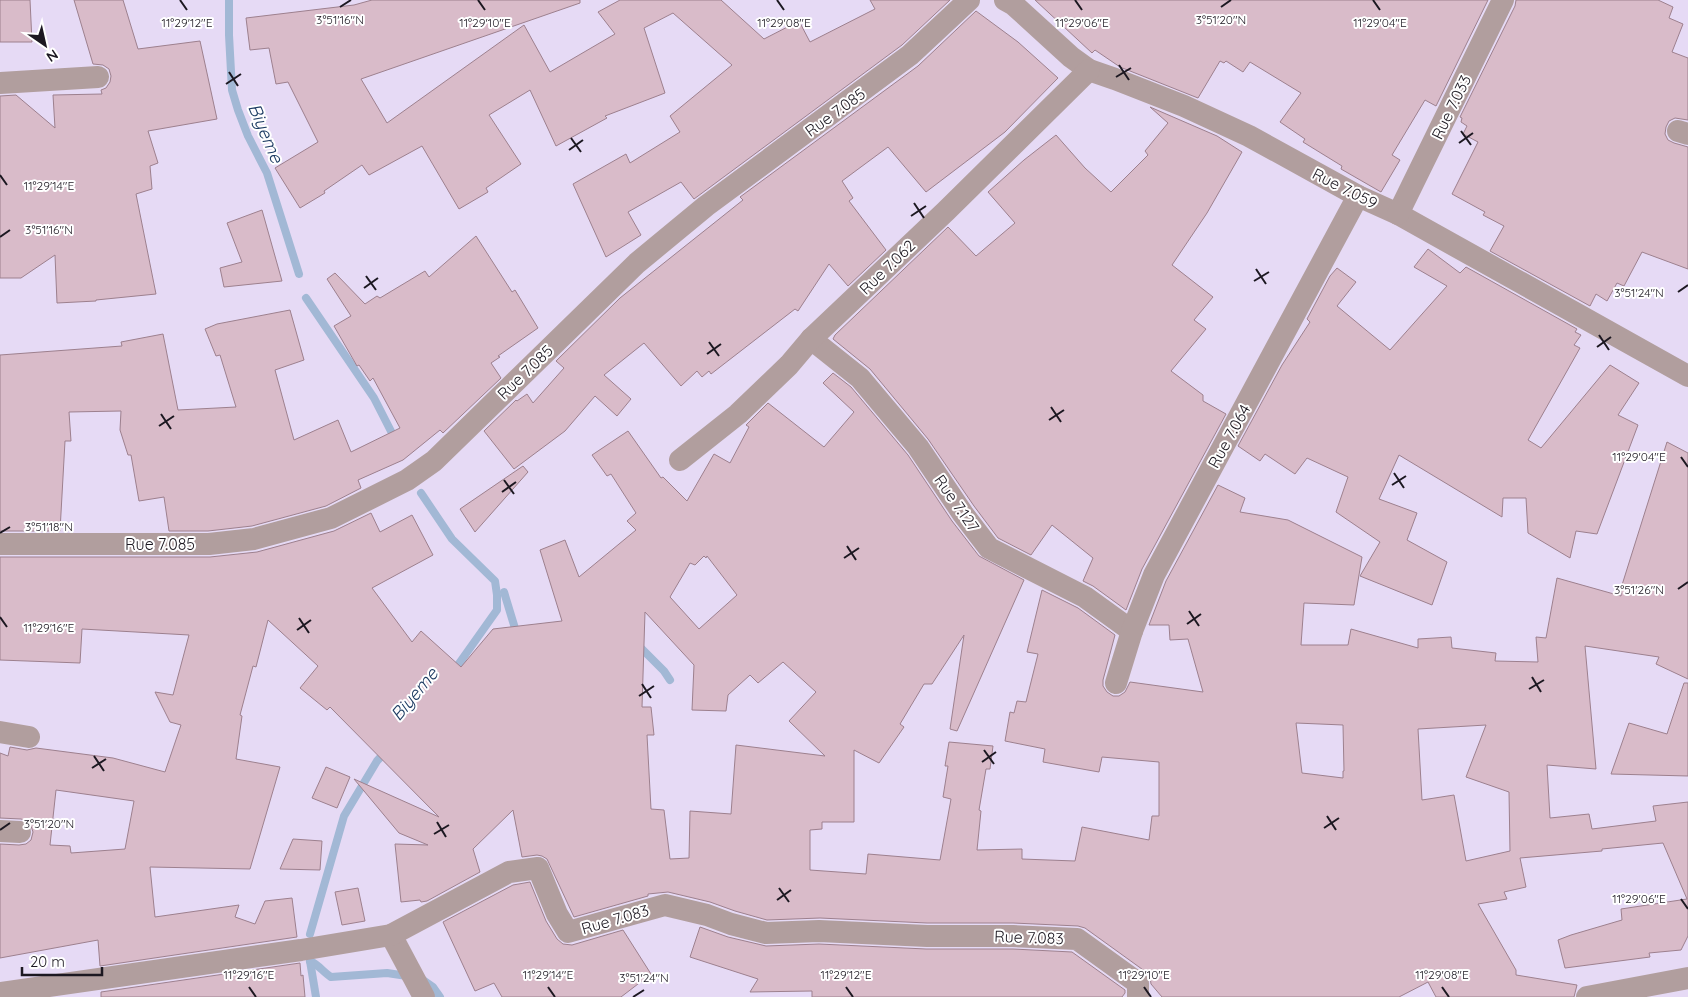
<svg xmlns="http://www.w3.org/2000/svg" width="1688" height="997" font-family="Quicksand,sans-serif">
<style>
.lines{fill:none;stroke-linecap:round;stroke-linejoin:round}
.stream{stroke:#a2b8d5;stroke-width:8}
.building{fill:#d9bbc9;stroke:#9d808e;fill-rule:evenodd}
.street{stroke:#b19e9e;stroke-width:22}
.ticks{fill:none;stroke:#1c1821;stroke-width:2}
.labels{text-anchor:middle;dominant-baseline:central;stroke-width:4;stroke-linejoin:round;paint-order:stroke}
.street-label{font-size:16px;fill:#1c1821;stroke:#fff}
.water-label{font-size:18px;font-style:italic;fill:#1c3b62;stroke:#fff}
.ticks-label{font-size:12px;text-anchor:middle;fill:#1c1821;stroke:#fff;stroke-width:4;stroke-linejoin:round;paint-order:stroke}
</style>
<rect width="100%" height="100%" fill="#e6daf5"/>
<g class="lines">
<g class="stream">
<polyline points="229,0 229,35 232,90 238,110 248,136 267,173 299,274"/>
<polyline points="306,298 374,398 396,441"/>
<polyline points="421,493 452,539 495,581 497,595 497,610 453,672"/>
<polyline points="504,592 517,635"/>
<polyline points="637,647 640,647 664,671 670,680"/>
<polyline points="310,934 344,816 377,761 386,751"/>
<path d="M 310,961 C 319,965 323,972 331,977 L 387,973 L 407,976"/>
<polyline points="310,961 316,997"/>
<polyline points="423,980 433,987 440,997"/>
</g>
</g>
<g class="building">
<polygon points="0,0 30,0 32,42 0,42"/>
<polygon points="74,0 123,0 138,49 200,41 217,119 148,131 158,163 150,166 152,189 136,194 156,294 96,300 96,301 57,303 55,255 21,278 0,278 0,96 16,95 55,128 53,95 102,94 101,90 106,88 110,82 111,76 109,69 103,65 93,64"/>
<polygon points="372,0 580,0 580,3 361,79 387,123 524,25 550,72 615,34 598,12 620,0 721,0 764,39 799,21 810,42 875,9 870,0 950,0 902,45 694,199 681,182 628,212 641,235 606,257 573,184 626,154 630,163 680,132 670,116 732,65 673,13 644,28 665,93 605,116 607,118 556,146 530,90 489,115 521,164 486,188 488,192 459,209 422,146 369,175 362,165 324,191 325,193 300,208 275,168 318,142 288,82 276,84 269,48 250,50 246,18 354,5"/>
<polygon points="1035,0 1488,0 1436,106 1425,100 1392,155 1400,160 1381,192 1341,169 1342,166 1303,142 1305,139 1280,122 1301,93 1250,62 1243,72 1226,61 1224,63 1220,61 1198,98 1120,67 1095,50 1092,53"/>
<polygon points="1516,0 1658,0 1673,7 1669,18 1683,24 1672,52 1688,58 1688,120 1675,118 1669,121 1666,127 1665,134 1668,140 1674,143 1688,147 1688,269 1642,252 1624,286 1617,283 1607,301 1596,294 1590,306 1490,251 1504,226 1483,215 1485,212 1452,194 1478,142 1463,134 1467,126 1461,122 1462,118 1460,117 1515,6"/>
<polygon points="976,11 1018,42 1058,78 1005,132 926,192 888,147 842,181 853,198 849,201 886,250 848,286 829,264 798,311 795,309 711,374 709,371 702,377 697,371 681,386 644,343 604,375 631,399 617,416 595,396 565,431 514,469 484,431 516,400 517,401 527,394 533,403 564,368 556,361 620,298 743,200 740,197 918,66"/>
<polygon points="1150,107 1217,136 1242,152 1207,213 1172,265 1213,297 1194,320 1206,329 1171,371 1203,395 1203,401 1226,414 1142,569 1126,610 1093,586 1083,581 1093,558 1052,525 1031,555 998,538 974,506 928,439 870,369 833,339 835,335 948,227 976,256 1015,223 988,192 1024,160 1056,135 1085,168 1111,192 1148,155 1145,151 1168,123"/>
<polygon points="262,210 282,281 224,287 220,268 242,262 227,223"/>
<polygon points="476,236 512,292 515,290 538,328 498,356 500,357 491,363 501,378 443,433 440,430 403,460 358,480 361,488 326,506 252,526 208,531 169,531 164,497 139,501 131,455 128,455 120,430 121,411 69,412 71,441 65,441 60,531 0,531 0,355 122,346 121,342 163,334 178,410 236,407 220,355 216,356 205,329 217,324 290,310 304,360 275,370 294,440 338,420 351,452 400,428 373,378 370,381 359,365 357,366 334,326 351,316 327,279 335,273 365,304 377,296 380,298 425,271 429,277"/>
<polygon points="1428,249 1460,273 1466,267 1577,329 1575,332 1581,335 1574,345 1580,348 1528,440 1541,448 1610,365 1639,383 1618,415 1638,425 1597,534 1576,531 1570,558 1528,533 1526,498 1503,498 1502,517 1399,455 1379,499 1417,513 1407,540 1447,562 1432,605 1360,576 1380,542 1336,512 1348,477 1307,458 1295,474 1265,454 1260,461 1238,446 1282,365 1310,322 1307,319 1330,276 1337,268 1356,282 1337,306 1390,350 1447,286 1414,267"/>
<path d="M 833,373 L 851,387 L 908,455 L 952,521 L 979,556 L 1024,580 L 957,731 L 950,729 L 964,635 L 932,684 L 924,684 L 900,724 L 904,727 L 879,763 L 854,750 L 854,822 L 822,822 L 822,829 L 810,830 L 810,870 L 866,874 L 868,854 L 940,860 L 951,799 L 943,797 L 948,766 L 945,766 L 949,742 L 993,746 L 990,769 L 986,769 L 979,810 L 981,811 L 977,850 L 1022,849 L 1022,859 L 1075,861 L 1082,827 L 1149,840 L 1152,816 L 1159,816 L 1159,762 L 1102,757 L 1099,772 L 1043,762 L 1045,749 L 1005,741 L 1010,712 L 1014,713 L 1017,701 L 1026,702 L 1038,654 L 1027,652 L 1042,590 L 1078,608 L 1115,635 L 1103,680 L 1103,686 L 1107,692 L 1113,696 L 1119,696 L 1125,692 L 1130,682 L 1203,692 L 1188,639 L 1170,640 L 1169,625 L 1149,625 L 1166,581 L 1218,485 L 1245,498 L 1240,512 L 1288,520 L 1362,557 L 1354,605 L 1304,603 L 1301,645 L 1348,645 L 1351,629 L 1418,648 L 1418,639 L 1451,637 L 1452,648 L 1496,653 L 1495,661 L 1538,662 L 1536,637 L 1546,638 L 1557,578 L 1621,596 L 1622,585 L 1667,442 L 1688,453 L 1688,679 L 1656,664 L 1659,657 L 1585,646 L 1596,769 L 1547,765 L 1550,818 L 1589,814 L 1592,829 L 1656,821 L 1653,806 L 1688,802 L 1688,936 L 1681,950 L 1649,953 L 1650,957 L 1565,968 L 1558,940 L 1571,935 L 1622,920 L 1621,909 L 1687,899 L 1663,843 L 1602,849 L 1602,851 L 1520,858 L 1526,887 L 1504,892 L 1507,899 L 1478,904 L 1516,970 L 1516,975 L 1577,985 L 1574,997 L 1436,997 L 1428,982 L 1399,997 L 1162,997 L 1151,984 L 1150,977 L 1146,972 L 1085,928 L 1078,926 L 1013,923 L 927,923 L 820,918 L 767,920 L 735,911 L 710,902 L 668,892 L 648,894 L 648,896 L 574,917 L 547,859 L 542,856 L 537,855 L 522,857 L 513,810 L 473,849 L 480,872 L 427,901 L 421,902 L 420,900 L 401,902 L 395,844 L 428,845 L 399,833 L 354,779 L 439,817 L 330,707 L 327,710 L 300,688 L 318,666 L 268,620 L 256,667 L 253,666 L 240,715 L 242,716 L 236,759 L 280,767 L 250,869 L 150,867 L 155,917 L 239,905 L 235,917 L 255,924 L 265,901 L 292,898 L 297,937 L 100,966 L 98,940 L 0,958 L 0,844 L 19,845 L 26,844 L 31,840 L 33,832 L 31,826 L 27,821 L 21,819 L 0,818 L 0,753 L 8,756 L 10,747 L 27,750 L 36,748 L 113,758 L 165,772 L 181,725 L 170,722 L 155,692 L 173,695 L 189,635 L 82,629 L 80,663 L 0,660 L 0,557 L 210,557 L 257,552 L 334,531 L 371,513 L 380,532 L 412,515 L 433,555 L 372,588 L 412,642 L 421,631 L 461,667 L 493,629 L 562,621 L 540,550 L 565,540 L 579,577 L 636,530 L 627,521 L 636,513 L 611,474 L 607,476 L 592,455 L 628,431 L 661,478 L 663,477 L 687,501 L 714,454 L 730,463 L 749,427 L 746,425 L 768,403 L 824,447 L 854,412 L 823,383 ZM 704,556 L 706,558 L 707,556 L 737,595 L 699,629 L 670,597 L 690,563 L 695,565 ZM 645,612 L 694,665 L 692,710 L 726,711 L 728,695 L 750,675 L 758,683 L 783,662 L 816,692 L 789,721 L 825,756 L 736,745 L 731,814 L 690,811 L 689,858 L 670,859 L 664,810 L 651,809 L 647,735 L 654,735 L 651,707 L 642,707 ZM 1296,723 L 1343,725 L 1344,771 L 1343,771 L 1343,778 L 1302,773 ZM 1486,725 L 1466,777 L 1509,792 L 1510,851 L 1466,861 L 1454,795 L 1422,800 L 1418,729 ZM 56,790 L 134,801 L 125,849 L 71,853 L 70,846 L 50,845 Z"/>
<polygon points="523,466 528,472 475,532 460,509"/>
<polygon points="1684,683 1688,683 1688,776 1611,774 1629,723 1667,734"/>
<polygon points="326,767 350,777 337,808 312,798"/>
<polygon points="293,839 322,841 320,870 280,869"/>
<polygon points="530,882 546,921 557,939 563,944 572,945 623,930 651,974 621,997 502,997 494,983 475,991 443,922 513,885"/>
<polygon points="358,888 365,921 342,925 335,892"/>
<polygon points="700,927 728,937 766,946 819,944 926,949 1013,949 1072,952 1125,990 1125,993 1122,997 812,997 812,991 750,992 758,979 690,957"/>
<polygon points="300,963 301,976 303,975 305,997 101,997 101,992"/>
</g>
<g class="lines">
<g class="street">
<polyline points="1005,0 1014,5 1071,57 1089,70 1115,79 1184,106 1249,136 1358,196 1398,214 1688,376"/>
<polyline points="0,83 98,77"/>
<polyline points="1678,131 1688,134"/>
<polyline points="1398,214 1503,0"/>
<polyline points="811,339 860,378 918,447 963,514 989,548 1085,597 1132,631"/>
<polyline points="680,460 738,414 789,365 811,339 946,211 1089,70"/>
<polyline points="0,544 209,544 254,539 331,518 407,480 434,461 637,263 706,206 910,55 969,0"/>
<polyline points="1116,683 1132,631 1154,575 1358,196"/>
<polyline points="0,732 29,737"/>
<polyline points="0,831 20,832"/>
<polyline points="391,935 424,997"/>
<polyline points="0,993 301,950 391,935 509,872 538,868 557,914 568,932 665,905 707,915 731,924 766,933 819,931 927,936 1013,936 1077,939 1138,983 1138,997"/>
<polyline points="1587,997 1688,978"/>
</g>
</g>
<path class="ticks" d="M 180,0 L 187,10M 478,0 L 485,10M 777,0 L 784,10M 1075,0 L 1082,10M 1373,0 L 1380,10M 340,7 L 351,0M 1221,7 L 1231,0M 1119,65 L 1129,80M 229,72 L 238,86M 1116,77 L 1131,68M 226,84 L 241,74M 1461,131 L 1471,145M 571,138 L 581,152M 1459,143 L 1473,133M 569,150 L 583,140M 0,175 L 7,185M 914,203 L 924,218M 911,216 L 926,206M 0,237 L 10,230M 1256,269 L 1266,284M 366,276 L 376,290M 1254,281 L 1269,272M 364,288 L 378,278M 1678,292 L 1688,285M 1599,335 L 1609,350M 709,342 L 719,356M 1597,347 L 1611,337M 707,354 L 721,344M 1051,407 L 1061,422M 161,414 L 171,429M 1049,420 L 1064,410M 159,426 L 174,416M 1681,457 L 1688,467M 1394,473 L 1404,488M 504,480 L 514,494M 1392,485 L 1406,476M 502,492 L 516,482M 0,533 L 10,527M 847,546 L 856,560M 844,558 L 859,548M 1678,589 L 1688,582M 1189,611 L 1199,626M 0,617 L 7,627M 299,618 L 309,633M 1187,624 L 1201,614M 297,630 L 311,620M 1532,677 L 1541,692M 642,684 L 651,698M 1529,689 L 1544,680M 639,696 L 654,686M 984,750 L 994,764M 94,756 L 104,771M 982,762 L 996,752M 92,768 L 106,759M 1327,816 L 1336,830M 437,822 L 446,837M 1324,828 L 1339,818M 0,830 L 10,823M 434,834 L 449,825M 779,888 L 789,902M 1681,899 L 1688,909M 777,900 L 791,890M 249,987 L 256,997M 548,987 L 555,997M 846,987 L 853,997M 1144,987 L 1151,997M 1442,987 L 1449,997M 633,997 L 644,990"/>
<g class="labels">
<g class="street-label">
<text transform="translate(1451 107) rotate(-64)">Rue 7.033</text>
<text transform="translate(835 112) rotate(-36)">Rue 7.085</text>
<text transform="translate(1345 188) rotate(27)">Rue 7.059</text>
<text transform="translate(887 267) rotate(-44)">Rue 7.062</text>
<text transform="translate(525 372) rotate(-44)">Rue 7.085</text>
<text transform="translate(1229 436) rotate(-61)">Rue 7.064</text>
<text transform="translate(957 503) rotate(55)">Rue 7.127</text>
<text x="160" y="544">Rue 7.085</text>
<text transform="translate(615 919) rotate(-16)">Rue 7.083</text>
<text transform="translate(1029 937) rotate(2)">Rue 7.083</text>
</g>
<g class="water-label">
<text transform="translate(266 133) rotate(67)">Biyeme</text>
<text transform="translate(414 694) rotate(-50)">Biyeme</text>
</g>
</g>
<g class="ticks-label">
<text x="340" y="24">3°51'16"N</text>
<text x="1221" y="24">3°51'20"N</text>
<text x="187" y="27">11°29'12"E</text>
<text x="485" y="27">11°29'10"E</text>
<text x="1082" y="27">11°29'06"E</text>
<text x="1380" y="27">11°29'04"E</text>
<text x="784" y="27">11°29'08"E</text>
<text x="49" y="190">11°29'14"E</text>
<text x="49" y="234">3°51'16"N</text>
<text x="1639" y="297">3°51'24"N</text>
<text x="1639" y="461">11°29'04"E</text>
<text x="49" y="531">3°51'18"N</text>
<text x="1639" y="594">3°51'26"N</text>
<text x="49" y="632">11°29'16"E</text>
<text x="49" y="828">3°51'20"N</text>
<text x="1639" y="903">11°29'06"E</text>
<text x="249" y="979">11°29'16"E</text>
<text x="548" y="979">11°29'14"E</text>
<text x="846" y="979">11°29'12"E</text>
<text x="1144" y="979">11°29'10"E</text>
<text x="1442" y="979">11°29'08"E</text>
<text x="644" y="982">3°51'24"N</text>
</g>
<g transform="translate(45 45) rotate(146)" stroke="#ffffff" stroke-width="4" paint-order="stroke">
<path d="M0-4L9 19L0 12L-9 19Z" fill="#1c1821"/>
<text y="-8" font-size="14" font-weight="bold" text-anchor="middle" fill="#1c1821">N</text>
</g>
<path d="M22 967v8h80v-8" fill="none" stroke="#1c1821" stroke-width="2.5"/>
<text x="30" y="967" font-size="15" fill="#1c1821" stroke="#ffffff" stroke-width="4" paint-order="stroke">20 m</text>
</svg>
